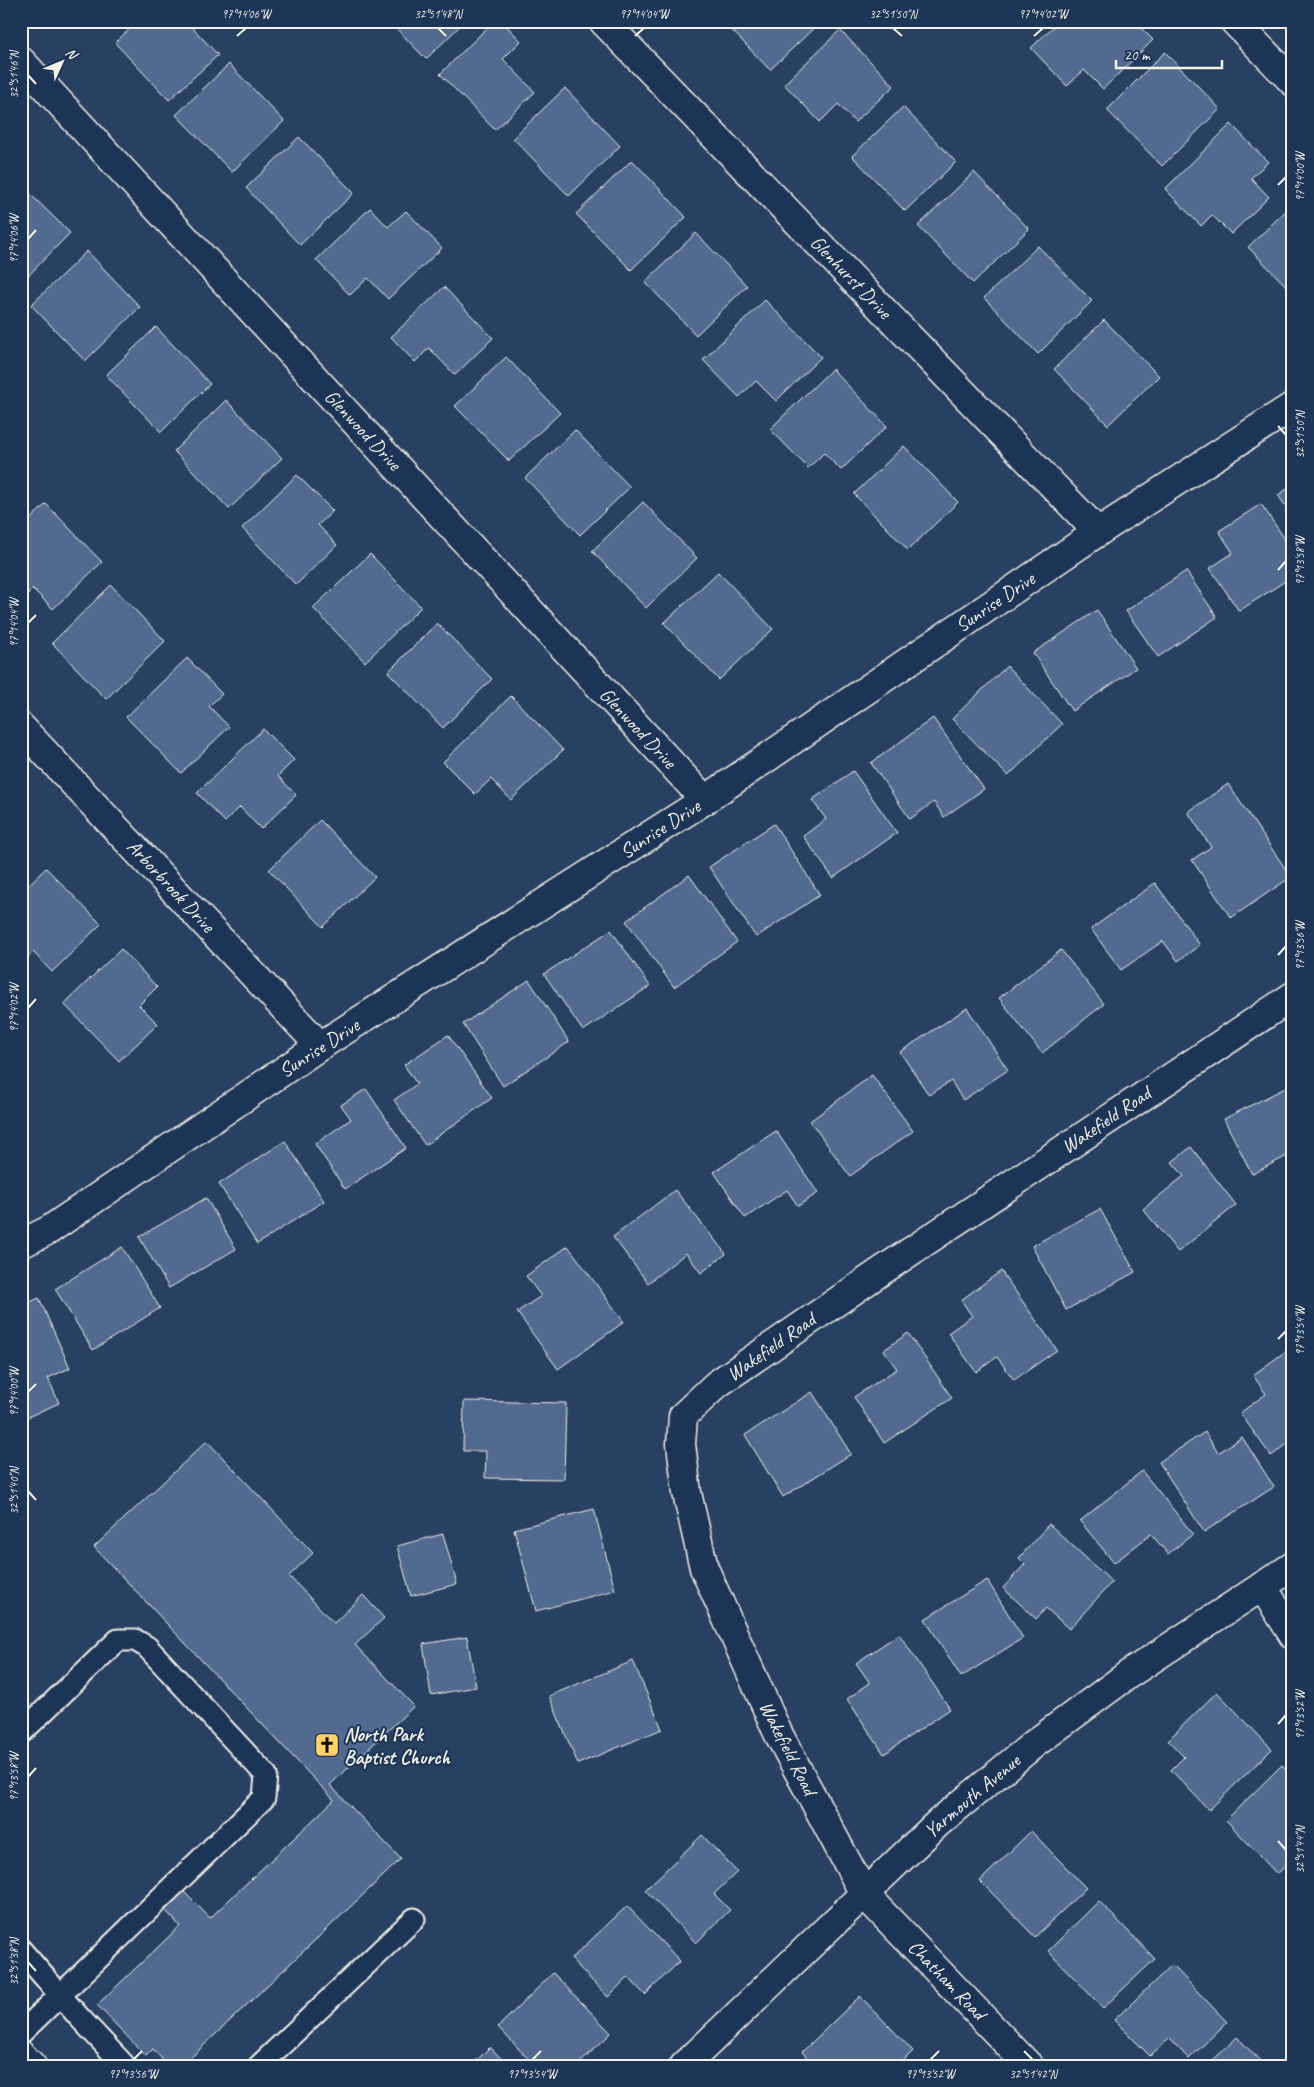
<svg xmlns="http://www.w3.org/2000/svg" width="1314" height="2087" font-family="Caveat,sans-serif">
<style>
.building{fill:#526a90;stroke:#f4f1e8}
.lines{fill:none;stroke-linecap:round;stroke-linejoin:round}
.service-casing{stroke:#f4f1e8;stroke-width:25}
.minor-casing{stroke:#f4f1e8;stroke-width:31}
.secondary-casing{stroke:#f4f1e8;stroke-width:31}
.service{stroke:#1d3557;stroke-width:21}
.minor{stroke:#1d3557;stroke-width:28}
.secondary{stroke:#1d3557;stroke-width:28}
.ticks{fill:none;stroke:#f4f1e8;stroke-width:2}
.labels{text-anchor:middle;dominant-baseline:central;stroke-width:4;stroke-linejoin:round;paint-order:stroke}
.street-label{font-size:20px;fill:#f4f1e8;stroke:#1d3557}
.poi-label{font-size:20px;font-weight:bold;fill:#f4f1e8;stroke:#1d3557;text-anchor:start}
.neatline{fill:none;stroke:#f4f1e8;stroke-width:2}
.ticks-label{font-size:12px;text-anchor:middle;fill:#f4f1e8}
</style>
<rect width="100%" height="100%" fill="#284062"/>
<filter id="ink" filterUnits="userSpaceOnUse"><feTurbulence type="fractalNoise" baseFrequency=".02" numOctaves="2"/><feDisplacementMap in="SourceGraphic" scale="10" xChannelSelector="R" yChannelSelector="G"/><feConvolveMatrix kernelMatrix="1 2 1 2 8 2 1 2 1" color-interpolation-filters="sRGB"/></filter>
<g filter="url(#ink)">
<g class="building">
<polygon points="138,21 190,21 188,23 218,55 169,100 115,43"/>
<polygon points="389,21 465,21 426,59"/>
<polygon points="494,21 502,21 521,41 503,59 535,92 495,130 440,74"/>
<polygon points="723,21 821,21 770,70"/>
<polygon points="1059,21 1134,21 1153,40 1103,89 1084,70 1067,86 1031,48"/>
<polygon points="840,30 894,86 855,122 838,104 820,122 784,84"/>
<polygon points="1165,52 1220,109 1162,166 1107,110"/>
<polygon points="229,64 284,121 232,172 176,115"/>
<polygon points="565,88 620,146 569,196 513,138"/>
<polygon points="903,107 956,162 905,211 852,156"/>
<polygon points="1231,124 1268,162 1251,178 1269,197 1231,234 1212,215 1201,226 1165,189"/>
<polygon points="299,137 354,193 300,245 246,188"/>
<polygon points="632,160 686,217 631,270 576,214"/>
<polygon points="974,172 1029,229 973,283 918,226"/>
<polygon points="21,185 70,233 21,283"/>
<polygon points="1293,204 1293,293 1248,247"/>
<polygon points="370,208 388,227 406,211 442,248 388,299 368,278 350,295 316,260"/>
<polygon points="696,233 747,286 696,335 645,282"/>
<polygon points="1038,246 1092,301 1038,354 984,298"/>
<polygon points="87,251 140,307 85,361 31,305"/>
<polygon points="444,287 493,338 455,375 429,348 415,362 391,337"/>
<polygon points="765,300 821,357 776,401 756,381 739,397 703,360"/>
<polygon points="1104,320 1159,376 1108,425 1054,369"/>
<polygon points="156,327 210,384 161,432 106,375"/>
<polygon points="506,357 560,413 509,461 455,406"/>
<polygon points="832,369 887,426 841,470 824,453 808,468 770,429"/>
<polygon points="226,400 282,458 229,509 174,451"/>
<polygon points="575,430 630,487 580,535 525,478"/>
<polygon points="904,446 958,502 908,550 854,494"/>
<polygon points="297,475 333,511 318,525 337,545 296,585 242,528"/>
<polygon points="1293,485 1293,517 1278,495"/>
<polygon points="643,502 697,558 646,608 592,551"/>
<polygon points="46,504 102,562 53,609 33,589 21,601 21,528"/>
<polygon points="1261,504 1293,551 1293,576 1239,611 1210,568 1233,553 1219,531"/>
<polygon points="370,554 421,607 365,662 313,608"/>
<polygon points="1186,571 1217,617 1158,657 1126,611"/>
<polygon points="718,572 773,629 719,680 664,623"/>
<polygon points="111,585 165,641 106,699 52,643"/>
<polygon points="1097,610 1136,668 1072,711 1033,653"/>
<polygon points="437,623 492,679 443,728 388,672"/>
<polygon points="187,658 222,694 209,706 229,727 181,773 126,717"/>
<polygon points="1007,666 1062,724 1008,776 952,719"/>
<polygon points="511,696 563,750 511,800 491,779 475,794 443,762"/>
<polygon points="933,718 984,789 944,817 934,802 910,819 871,763"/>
<polygon points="263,729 294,760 278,776 296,795 261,829 240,807 225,822 197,793"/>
<polygon points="853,771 897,833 833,878 803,836 826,819 812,800"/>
<polygon points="1228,784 1291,877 1231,918 1192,860 1211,847 1188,812"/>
<polygon points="1293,807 1293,823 1285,813"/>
<polygon points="320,820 375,877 323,927 269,870"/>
<polygon points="774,824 820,895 756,937 709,867"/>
<polygon points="21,842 27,847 21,853"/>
<polygon points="46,868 101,924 52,972 33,952 21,963 21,892"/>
<polygon points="689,875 737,942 674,987 626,921"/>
<polygon points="1155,883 1200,945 1178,961 1163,941 1121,970 1091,929"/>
<polygon points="611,930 650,986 583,1031 544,974"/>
<polygon points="121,949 157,987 139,1005 158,1024 119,1061 64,1004"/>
<polygon points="1061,950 1104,1004 1042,1053 999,998"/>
<polygon points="529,980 569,1042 503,1086 463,1024"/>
<polygon points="967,1008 1008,1070 963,1100 951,1081 929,1095 900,1052"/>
<polygon points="448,1035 492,1098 425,1145 394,1100 417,1084 404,1065"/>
<polygon points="872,1075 913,1131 850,1176 810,1121"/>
<polygon points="1291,1085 1293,1153 1252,1174 1224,1119"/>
<polygon points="366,1089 406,1148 345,1189 315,1144 351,1119 341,1105"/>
<polygon points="776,1131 818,1193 798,1206 787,1190 745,1218 714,1172"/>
<polygon points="285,1141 324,1201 257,1244 219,1184"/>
<polygon points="1191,1147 1236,1205 1178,1252 1143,1209 1184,1176 1172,1162"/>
<polygon points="675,1190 726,1254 701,1273 686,1253 648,1283 613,1237"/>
<polygon points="206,1198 236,1249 169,1288 139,1237"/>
<polygon points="1100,1209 1135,1272 1066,1310 1032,1246"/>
<polygon points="568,1246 624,1322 558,1369 517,1312 541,1296 526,1276"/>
<polygon points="122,1247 160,1308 93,1350 55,1289"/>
<polygon points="1001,1271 1057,1350 1014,1380 997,1357 976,1372 948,1333 972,1316 961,1300"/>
<polygon points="39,1298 70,1368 48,1378 59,1403 21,1420 21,1306"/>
<polygon points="908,1333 952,1398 884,1443 854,1397 897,1369 884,1350"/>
<polygon points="1293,1346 1293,1440 1271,1456 1240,1413 1266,1394 1253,1375"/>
<polygon points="812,1392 851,1454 783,1497 745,1435"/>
<polygon points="464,1401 566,1403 564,1479 485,1478 486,1451 463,1451"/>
<polygon points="1205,1432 1218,1453 1242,1437 1274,1487 1204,1532 1159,1462"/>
<polygon points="207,1441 313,1553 289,1576 334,1623 363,1595 384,1618 355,1645 414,1706 330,1785 401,1859 182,2066 168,2066 153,2049 146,2056 97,2005 180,1926 164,1909 183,1891 210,1918 334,1800 94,1547"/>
<polygon points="1142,1471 1193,1534 1168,1554 1151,1534 1114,1563 1080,1521"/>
<polygon points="594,1509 615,1590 536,1611 514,1529"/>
<polygon points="1049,1524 1112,1582 1069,1629 1046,1608 1036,1619 1003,1588 1025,1564 1019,1558"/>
<polygon points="443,1534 457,1584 411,1596 397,1546"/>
<polygon points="987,1580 1023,1638 961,1677 925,1619"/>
<polygon points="899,1634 950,1709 884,1754 847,1699 870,1683 856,1663"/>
<polygon points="467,1637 476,1687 431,1695 423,1644"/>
<polygon points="633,1661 662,1729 578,1764 549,1696"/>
<polygon points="1217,1692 1272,1749 1209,1810 1171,1770 1184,1757 1168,1740"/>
<polygon points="1282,1765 1293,1776 1293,1805 1290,1807 1293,1810 1293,1859 1277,1874 1226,1820"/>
<polygon points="1031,1831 1086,1888 1035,1937 980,1881"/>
<polygon points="702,1835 737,1872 714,1894 730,1910 696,1943 645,1890"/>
<polygon points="1099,1901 1155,1959 1103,2008 1048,1951"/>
<polygon points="627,1906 680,1961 645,1995 628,1977 608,1997 571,1959"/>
<polygon points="1172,1965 1227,2022 1189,2059 1169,2038 1150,2056 1114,2020"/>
<polygon points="553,1973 611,2033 577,2066 535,2066 498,2027"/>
<polygon points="860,1996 913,2051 898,2066 815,2066 802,2052"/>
<polygon points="1237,2037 1265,2066 1207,2066"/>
<polygon points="490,2047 508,2066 471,2066"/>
</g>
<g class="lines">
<defs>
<g id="service">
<polyline points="21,1733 118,1640 135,1640 147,1647 266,1775 264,1798 21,2033"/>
<polyline points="21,1950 79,2017 125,2066"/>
<polyline points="259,2066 414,1919"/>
</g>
<g id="minor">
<polyline points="603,21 1098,532"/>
<polyline points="1234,21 1293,82"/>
<polyline points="21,61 705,800"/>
<polyline points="21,727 320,1046"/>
<polyline points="21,1244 49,1230 320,1046 705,800 1098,532 1293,406"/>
<polyline points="1262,1586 1293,1635"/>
<polyline points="684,2066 938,1823 1034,1744 1129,1674 1293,1566"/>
<polyline points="1029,2066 864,1894 778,1733 704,1568 687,1493 681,1444 683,1416 717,1384 880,1272 1293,996"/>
</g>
<polyline id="secondary" points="21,2055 32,2066"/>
</defs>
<use href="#service" class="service-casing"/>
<use href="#minor" class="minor-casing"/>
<use href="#secondary" class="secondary-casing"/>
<use href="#service" class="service"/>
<use href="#minor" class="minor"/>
<use href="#secondary" class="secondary"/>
</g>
</g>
<path class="ticks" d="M 438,28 L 446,36M 893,28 L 902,36M 237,36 L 246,28M 635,36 L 644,28M 1034,36 L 1043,28M 28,75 L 36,84M 1278,185 L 1286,177M 28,239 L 36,230M 1278,426 L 1286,435M 1278,570 L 1286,561M 28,623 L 36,615M 1278,955 L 1286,946M 28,1008 L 36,999M 1278,1339 L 1286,1331M 28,1392 L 36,1384M 28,1491 L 36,1500M 1278,1724 L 1286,1715M 28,1777 L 36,1768M 1278,1841 L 1286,1850M 28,1962 L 36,1971M 1024,2051 L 1033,2060M 133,2060 L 142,2051M 532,2060 L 541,2051M 930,2060 L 939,2051"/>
<defs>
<symbol id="church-square" viewBox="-11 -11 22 22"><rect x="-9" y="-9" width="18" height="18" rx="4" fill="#ffd166" stroke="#1d3557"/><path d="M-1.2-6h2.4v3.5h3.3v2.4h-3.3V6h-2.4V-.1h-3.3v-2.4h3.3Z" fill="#111"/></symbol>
</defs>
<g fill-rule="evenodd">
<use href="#church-square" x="313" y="1731" width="28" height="28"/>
</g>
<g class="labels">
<g class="street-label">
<text transform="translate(851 277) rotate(46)">Glenhurst Drive</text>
<text transform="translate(363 430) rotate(47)">Glenwood Drive</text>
<text transform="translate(995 602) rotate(-34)">Sunrise Drive</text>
<text transform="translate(638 728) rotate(47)">Glenwood Drive</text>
<text transform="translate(660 829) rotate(-33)">Sunrise Drive</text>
<text transform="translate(171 886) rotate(47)">Arborbrook Drive</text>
<text transform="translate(319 1048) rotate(-33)">Sunrise Drive</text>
<text transform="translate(1106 1120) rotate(-34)">Wakefield Road</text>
<text transform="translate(771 1347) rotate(-35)">Wakefield Road</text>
<text transform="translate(788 1748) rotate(63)">Wakefield Road</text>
<text transform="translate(972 1796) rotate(-40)">Yarmouth Avenue</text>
<text transform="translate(947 1980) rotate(46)">Chatham Road</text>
</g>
<g class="poi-label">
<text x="344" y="1734">North Park<tspan x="344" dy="23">Baptist Church</tspan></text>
</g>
</g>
<rect width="1314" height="2087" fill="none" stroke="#1d3557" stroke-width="55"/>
<g transform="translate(62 62) rotate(46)" stroke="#1d3557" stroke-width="4" paint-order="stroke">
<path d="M0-4L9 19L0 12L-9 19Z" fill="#f4f1e8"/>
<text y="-8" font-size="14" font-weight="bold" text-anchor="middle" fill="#f4f1e8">N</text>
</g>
<path d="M1116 60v8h106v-8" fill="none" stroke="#f4f1e8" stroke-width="2.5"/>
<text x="1124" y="60" font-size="15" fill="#f4f1e8" stroke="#1d3557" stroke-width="4" paint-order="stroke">20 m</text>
<rect x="28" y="28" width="1258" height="2032" class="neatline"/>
<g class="ticks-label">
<text x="246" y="18">97°14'06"W</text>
<text x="438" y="18">32°51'48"N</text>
<text x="644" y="18">97°14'04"W</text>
<text x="893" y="18">32°51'50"N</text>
<text x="1043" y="18">97°14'02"W</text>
<text transform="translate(14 75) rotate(-90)" y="4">32°51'46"N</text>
<text transform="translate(1300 177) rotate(-90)" y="4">97°14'00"W</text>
<text transform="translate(14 239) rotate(-90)" y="4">97°14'06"W</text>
<text transform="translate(1300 435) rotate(-90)" y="4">32°51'50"N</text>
<text transform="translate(1300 561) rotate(-90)" y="4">97°13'58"W</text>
<text transform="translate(14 623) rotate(-90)" y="4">97°14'04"W</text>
<text transform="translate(1300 946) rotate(-90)" y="4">97°13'56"W</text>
<text transform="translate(14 1008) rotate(-90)" y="4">97°14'02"W</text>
<text transform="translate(1300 1331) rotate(-90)" y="4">97°13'54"W</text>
<text transform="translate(14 1392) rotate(-90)" y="4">97°14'00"W</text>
<text transform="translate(14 1491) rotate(-90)" y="4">32°51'40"N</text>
<text transform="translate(1300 1715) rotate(-90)" y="4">97°13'52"W</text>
<text transform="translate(14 1777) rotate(-90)" y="4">97°13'58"W</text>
<text transform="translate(1300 1850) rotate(-90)" y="4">32°51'44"N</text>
<text transform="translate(14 1962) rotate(-90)" y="4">32°51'38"N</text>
<text x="133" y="2078">97°13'56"W</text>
<text x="532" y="2078">97°13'54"W</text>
<text x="930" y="2078">97°13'52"W</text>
<text x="1033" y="2078">32°51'42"N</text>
</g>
</svg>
